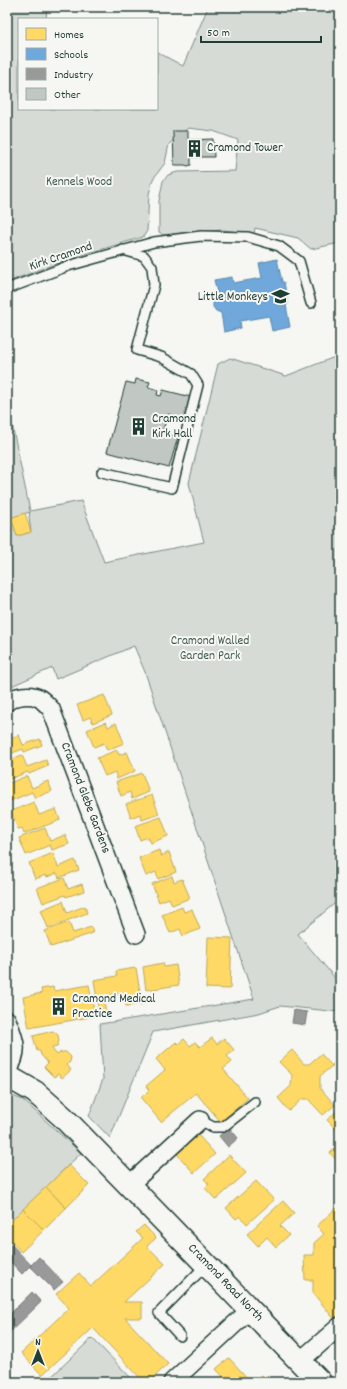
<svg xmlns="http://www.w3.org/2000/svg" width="347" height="1389" font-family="Dekko,sans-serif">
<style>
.green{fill:#d6dbd6;stroke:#7a8c85}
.homes{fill:#ffd966;stroke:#bcaa57}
.schools{fill:#6fa8dc;stroke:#5788aa}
.industry{fill:#999;stroke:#747d7b}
.building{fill:#c1c8c3;stroke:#1f3d34}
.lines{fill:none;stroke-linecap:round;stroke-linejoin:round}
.lane-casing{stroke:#1f3d34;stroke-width:12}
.street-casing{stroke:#1f3d34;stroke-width:20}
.secondary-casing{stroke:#1f3d34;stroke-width:25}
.lane{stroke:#f6f6f2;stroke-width:9}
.street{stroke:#f6f6f2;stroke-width:17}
.secondary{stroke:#f6f6f2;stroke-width:22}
.labels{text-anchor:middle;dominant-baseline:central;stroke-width:4;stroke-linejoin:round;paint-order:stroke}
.poi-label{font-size:13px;fill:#1f3d34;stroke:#f6f6f2;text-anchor:start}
.park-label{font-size:13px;fill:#445d54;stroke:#f6f6f2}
.street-label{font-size:13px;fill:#1f3d34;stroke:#f6f6f2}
</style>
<rect width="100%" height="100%" fill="#f6f6f2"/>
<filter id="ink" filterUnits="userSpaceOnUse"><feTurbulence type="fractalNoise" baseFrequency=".025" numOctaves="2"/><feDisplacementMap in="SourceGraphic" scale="8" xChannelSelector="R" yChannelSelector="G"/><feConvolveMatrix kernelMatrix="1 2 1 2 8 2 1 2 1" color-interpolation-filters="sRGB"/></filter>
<g filter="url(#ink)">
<g class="green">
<polygon points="7,7 47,7 46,19 19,19 19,109 157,109 157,52 183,66 208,7 340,7 340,243 311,249 298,238 255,228 254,234 223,230 193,232 163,235 159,232 159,201 163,181 168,175 177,172 235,171 238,140 213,131 188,128 169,144 165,163 153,179 149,194 147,231 143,237 66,260 7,282"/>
<polygon points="340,355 340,899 298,934 340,984 340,1012 280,1006 259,1013 153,1032 110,1138 89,1116 103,1079 100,1024 254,999 145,672 134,646 56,679 52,668 7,688 7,540 9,539 7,533 7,525 13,523 17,536 31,532 29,517 30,512 7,519 7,400 30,511 81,501 104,562 204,542 189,483 218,364 230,358 286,376"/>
<polygon points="7,1094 23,1100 81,1153 8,1224"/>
<polygon points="92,1338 135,1382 52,1382 49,1379"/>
</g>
<g class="homes">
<polygon points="25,513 31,532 17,536 13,523 7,525 7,519"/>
<polygon points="104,695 112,715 93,723 90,717 83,720 77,705"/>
<polygon points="106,722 108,727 116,723 124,743 107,750 104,743 94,747 87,730"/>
<polygon points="19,735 23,745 40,739 42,745 24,752 23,749 7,755 7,739"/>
<polygon points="117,750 119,755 127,752 135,771 117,779 115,772 105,776 97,758"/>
<polygon points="22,755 27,767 46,760 48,766 29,774 28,772 7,780 7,761"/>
<polygon points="142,773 149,792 132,799 130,792 121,796 116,782"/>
<polygon points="27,776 32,788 48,781 52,791 35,798 32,792 10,801 7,794 7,784"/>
<polygon points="152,795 159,814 142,820 140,814 131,818 126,804"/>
<polygon points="34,802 39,815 56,809 60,820 24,834 22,828 18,829 11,811"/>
<polygon points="161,817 168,836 151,843 148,837 140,840 135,826"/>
<polygon points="45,828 50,841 65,835 69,844 52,850 50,845 26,855 19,838"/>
<polygon points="159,850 161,856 169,852 176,872 158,879 156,872 146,876 139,858"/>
<polygon points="53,853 58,867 75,860 79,870 59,878 57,873 47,877 46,875 35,879 29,863"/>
<polygon points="172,876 174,882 182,879 190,898 172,905 169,898 159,902 152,884"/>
<polygon points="64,878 68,889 82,884 84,891 66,897 65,895 43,903 37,888"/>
<polygon points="63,901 67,913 85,906 87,913 48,928 41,910"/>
<polygon points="182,907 184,912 192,909 200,929 183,936 180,929 170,933 162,915"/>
<polygon points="69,922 73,933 91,927 93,933 51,947 45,931"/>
<polygon points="208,937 232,938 230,989 206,988"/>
<polygon points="163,963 164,967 176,965 179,985 146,990 143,967"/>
<polygon points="136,968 142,1004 126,1006 124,993 103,996 106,1013 99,1014 94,980 117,976 116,971"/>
<polygon points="89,985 95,1016 29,1028 23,997 42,993 41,989 53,987 54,991"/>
<polygon points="53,1031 58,1035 59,1041 57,1046 52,1047 53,1050 57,1055 61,1052 66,1052 71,1057 70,1062 67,1065 71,1070 62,1078 58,1074 54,1077 44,1067 48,1063 41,1055 40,1051 37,1051 33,1036"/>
<polygon points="212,1038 217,1044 224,1038 234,1050 227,1056 232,1062 223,1069 248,1098 221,1122 196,1093 161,1122 141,1098 149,1090 146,1086 165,1070 156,1059 176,1042 178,1044 184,1039 190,1046 195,1042 200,1047"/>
<polygon points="292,1050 304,1064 309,1064 321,1054 332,1066 320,1076 320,1088 335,1105 323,1115 308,1099 302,1099 289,1111 278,1098 291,1086 292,1075 279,1062"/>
<polygon points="340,1058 340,1075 332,1065"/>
<polygon points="339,1109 340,1110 340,1133 327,1120"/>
<polygon points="198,1135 215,1154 194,1173 177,1154"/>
<polygon points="340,1144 340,1164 330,1153"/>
<polygon points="229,1155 246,1173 216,1200 205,1188 209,1184 204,1179"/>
<polygon points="69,1165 89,1185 66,1208 46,1187"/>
<polygon points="256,1181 274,1200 247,1224 240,1216 236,1219 226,1208"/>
<polygon points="46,1187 66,1208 44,1230 23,1209"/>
<polygon points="283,1201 294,1213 280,1226 289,1235 276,1247 267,1237 258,1246 247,1234"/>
<polygon points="336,1208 340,1212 340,1263 337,1270 340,1278 340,1316 335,1320 313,1293 313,1280 305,1280 304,1255 314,1255 314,1243 324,1234 317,1226"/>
<polygon points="23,1209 44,1230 21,1252 7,1237 7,1225"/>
<polygon points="144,1225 156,1238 147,1246 165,1264 124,1302 142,1302 142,1318 125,1318 168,1364 149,1382 144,1382 93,1328 42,1375 21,1353 69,1308 56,1294 79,1273 91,1286 143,1238 136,1232"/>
<polygon points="229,1358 251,1382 228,1382 216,1369"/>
<polygon points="7,1372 17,1382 7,1382"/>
<polygon points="262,1375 268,1382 254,1382"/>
</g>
<polygon class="schools" points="277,259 282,282 284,282 288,304 286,305 290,327 272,331 269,316 240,321 241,328 224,332 221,313 216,311 213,307 213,303 218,297 214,280 232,277 233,283 262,278 259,263"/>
<g class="industry">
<polygon points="294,1010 307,1012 305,1025 292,1023"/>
<polygon points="229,1127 238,1138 228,1147 219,1136"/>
<polygon points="7,1240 31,1265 22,1274 7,1258"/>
<polygon points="39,1257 63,1282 54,1290 30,1266"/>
<polygon points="32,1292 41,1302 7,1335 7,1317"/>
</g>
<g class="building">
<polygon points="173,131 188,131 188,140 213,139 214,157 191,157 191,165 188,166 185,165 174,165"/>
<polygon points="136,379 150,382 148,387 158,390 157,395 161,396 163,390 191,397 185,419 168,414 162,433 178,437 169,468 107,452 126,382 135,384"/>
</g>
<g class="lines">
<defs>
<g id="lane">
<polyline points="7,289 68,266 154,242 201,236 248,237 279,246 299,261 311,303"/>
<polyline points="102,472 172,488 198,385 191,374 161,357 137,350 154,285 152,267 144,256 123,250"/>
<polyline points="200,1120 213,1127 223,1127 255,1102"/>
<polyline points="180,1336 159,1313 206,1265"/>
</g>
<g id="street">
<path d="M 7,702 C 14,696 30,693 39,698 C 43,700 48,706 51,709 L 136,934"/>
<path d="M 7,1020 C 18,1046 18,1050 7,1075"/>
<polyline points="129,1185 200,1120"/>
<polyline points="300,1361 340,1326"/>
<polyline points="172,1382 250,1310"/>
</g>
<polyline id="secondary" points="7,1076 35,1092 63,1117 320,1382"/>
</defs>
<use href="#lane" class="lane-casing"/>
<use href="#street" class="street-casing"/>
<use href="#secondary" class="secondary-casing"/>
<use href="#lane" class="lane"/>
<use href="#street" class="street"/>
<use href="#secondary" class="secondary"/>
</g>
</g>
<defs>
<symbol id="building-bare" viewBox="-9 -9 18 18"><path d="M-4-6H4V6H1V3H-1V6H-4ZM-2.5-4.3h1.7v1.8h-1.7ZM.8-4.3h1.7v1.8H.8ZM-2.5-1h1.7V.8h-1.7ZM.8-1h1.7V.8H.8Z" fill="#1f3d34" stroke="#f6f6f2" stroke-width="2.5" paint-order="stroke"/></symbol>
<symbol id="school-bare" viewBox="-9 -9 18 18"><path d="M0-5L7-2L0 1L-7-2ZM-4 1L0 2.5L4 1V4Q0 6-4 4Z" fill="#1f3d34" stroke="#f6f6f2" stroke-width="2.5" paint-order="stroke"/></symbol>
</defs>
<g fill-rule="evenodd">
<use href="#building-bare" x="182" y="136" width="25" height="25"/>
<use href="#school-bare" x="268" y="284" width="25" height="25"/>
<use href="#building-bare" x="126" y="414" width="25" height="25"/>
<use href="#building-bare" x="46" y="994" width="25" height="25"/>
</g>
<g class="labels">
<g class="poi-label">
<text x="207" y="148">Cramond Tower</text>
<text x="268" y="297" text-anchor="end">Little Monkeys</text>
<text x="152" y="419">Cramond<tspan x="152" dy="15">Kirk Hall</tspan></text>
<text x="72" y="999">Cramond Medical<tspan x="72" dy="15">Practice</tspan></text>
</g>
<g class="park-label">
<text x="79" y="182">Kennels Wood</text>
<text x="210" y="641">Cramond Walled<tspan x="210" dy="15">Garden Park</tspan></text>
</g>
<g class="street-label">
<text transform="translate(61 257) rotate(-19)">Kirk Cramond</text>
<text transform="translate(85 798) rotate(69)">Cramond Glebe Gardens</text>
<text transform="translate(225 1283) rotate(46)">Cramond Road North</text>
</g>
</g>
<rect width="347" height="1389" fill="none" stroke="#f6f6f2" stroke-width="24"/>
<rect x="12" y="12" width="323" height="1365" fill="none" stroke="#1f3d34" stroke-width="1.5" filter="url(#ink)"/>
<rect x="18" y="18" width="140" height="92" fill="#f6f6f2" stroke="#a0aca6"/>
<rect x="26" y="28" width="20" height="12" fill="#ffd966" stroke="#a0aca6"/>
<text x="54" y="38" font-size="12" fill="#1f3d34">Homes</text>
<rect x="26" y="48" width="20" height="12" fill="#6fa8dc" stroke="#a0aca6"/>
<text x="54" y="58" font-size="12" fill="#1f3d34">Schools</text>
<rect x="26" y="68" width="20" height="12" fill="#999999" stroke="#a0aca6"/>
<text x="54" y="78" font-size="12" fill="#1f3d34">Industry</text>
<rect x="26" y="88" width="20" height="12" fill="#c1c8c3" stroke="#a0aca6"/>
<text x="54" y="98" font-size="12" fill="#1f3d34">Other</text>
<g transform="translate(38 1351)" stroke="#f6f6f2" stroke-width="3" paint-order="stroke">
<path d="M0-3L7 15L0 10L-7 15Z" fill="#1f3d34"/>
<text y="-6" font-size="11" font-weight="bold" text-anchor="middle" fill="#1f3d34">N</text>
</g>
<path d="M201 36v6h120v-6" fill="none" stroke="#1f3d34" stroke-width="2"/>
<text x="207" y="36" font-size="12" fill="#1f3d34" stroke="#f6f6f2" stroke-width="3" paint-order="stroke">50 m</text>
</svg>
